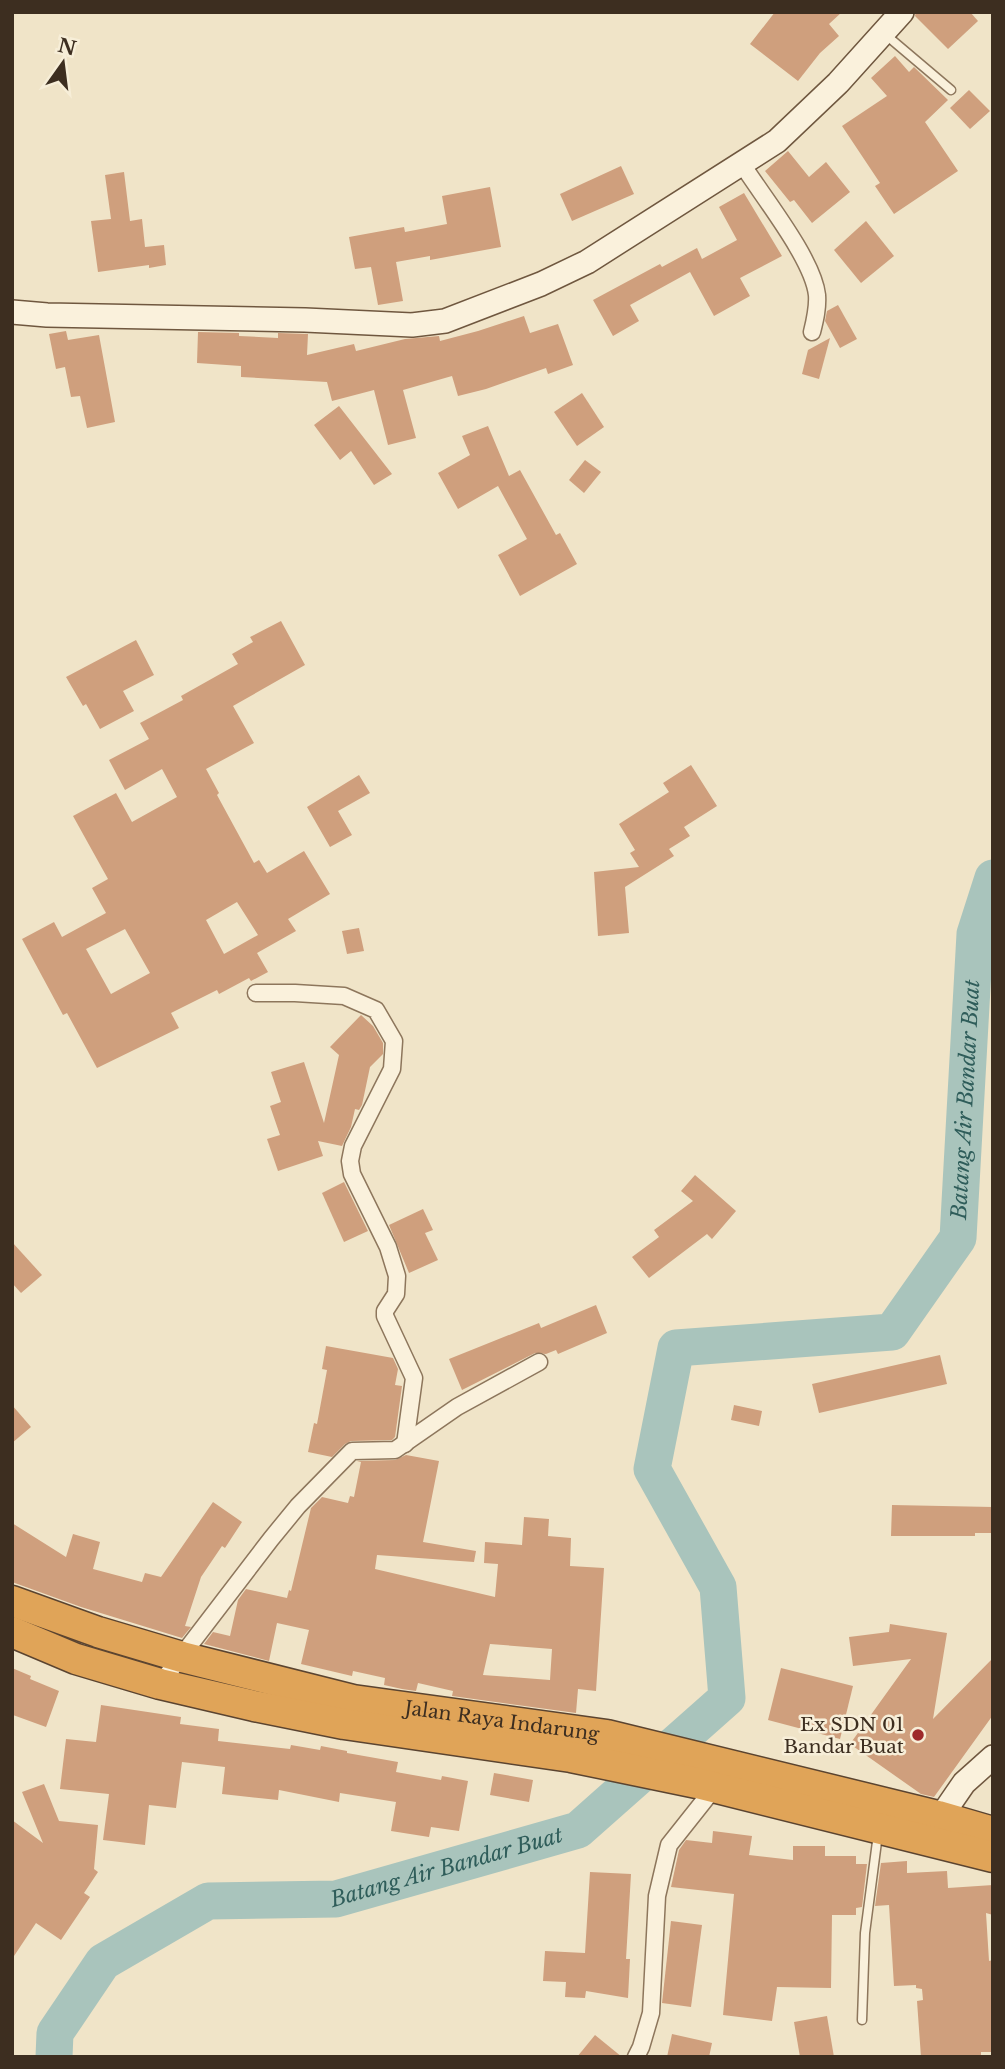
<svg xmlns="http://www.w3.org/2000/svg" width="1005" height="2069" font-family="'Libre Baskerville',serif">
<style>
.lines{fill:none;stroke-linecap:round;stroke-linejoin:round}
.river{stroke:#a9c4bc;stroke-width:37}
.building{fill:#cf9f7d;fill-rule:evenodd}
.lane-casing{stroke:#8d765c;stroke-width:11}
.street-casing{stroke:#8d765c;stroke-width:19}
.secondary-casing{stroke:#6f573f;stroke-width:26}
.highway-casing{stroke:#5b4430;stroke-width:33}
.lane{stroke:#faf1dc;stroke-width:8}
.street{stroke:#faf1dc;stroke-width:16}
.secondary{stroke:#faf1dc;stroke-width:23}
.highway{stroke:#e0a458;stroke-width:30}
.poi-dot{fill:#9e2a2b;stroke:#f7eed8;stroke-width:2.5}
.labels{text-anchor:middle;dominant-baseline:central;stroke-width:5;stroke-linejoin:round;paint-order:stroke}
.street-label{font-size:19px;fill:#3d2e20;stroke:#f7eed8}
.poi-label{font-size:19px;fill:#3d2e20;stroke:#f7eed8;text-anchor:end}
.water-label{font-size:21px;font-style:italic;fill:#2f5d5a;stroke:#f7eed8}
</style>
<rect width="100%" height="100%" fill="#f0e4c8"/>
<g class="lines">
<path class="river" id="s1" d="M 54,2057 L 55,2033 L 103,1962 L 208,1901 L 336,1899 L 578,1830 L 727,1698 L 718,1587 L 652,1469 L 676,1348 L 892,1332 L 958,1238 L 975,934 L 993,878"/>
</g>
<g class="building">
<polygon points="775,12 842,12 829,24 839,36 820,53 798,81 750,44"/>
<polygon points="916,12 970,12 978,21 948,49 915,16"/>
<polygon points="895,56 909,72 914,67 948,100 925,122 958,171 894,214 875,186 880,183 842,126 887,96 871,78"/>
<polygon points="969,90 990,111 970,129 950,108"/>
<polygon points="788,151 809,177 826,162 850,192 812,223 794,200 790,202 765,171"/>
<polygon points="621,166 634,194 572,221 560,194"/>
<polygon points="124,172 130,221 142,219 145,247 164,245 166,265 149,268 149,265 98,272 91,221 111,219 105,175"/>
<polygon points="490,187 501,247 430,260 430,256 396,262 403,301 378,305 371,267 355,269 349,237 404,227 405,232 447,224 442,196"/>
<polygon points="744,193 782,256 740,278 750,296 714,316 690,272 630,305 639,321 613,336 593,300 660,264 662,267 697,248 702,259 737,240 719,207"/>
<polygon points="866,221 894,256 861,283 834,250"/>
<polygon points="838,305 857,339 840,348 825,321 827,311"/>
<polygon points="524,316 530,333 558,324 573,365 548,374 546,368 486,389 458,396 452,376 403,390 416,438 388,445 374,390 332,401 327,382 241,377 241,366 197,363 198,332 239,333 239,336 278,338 278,333 308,334 307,355 354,344 356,351 405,339 439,336 440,341 478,331"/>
<polygon points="66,331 68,340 99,335 115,422 87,428 80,396 71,397 65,367 56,369 49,334"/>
<polygon points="830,338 819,379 802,374 808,350"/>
<polygon points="582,393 604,427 577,446 554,412"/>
<polygon points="339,406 392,474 374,485 351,451 340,460 314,425"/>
<polygon points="488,426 509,476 520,470 556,535 560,533 577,564 520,596 498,555 527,539 498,486 458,509 438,473 470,455 462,436"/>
<polygon points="585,460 601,472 584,493 569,480"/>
<path d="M 281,621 L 305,665 L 233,706 L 254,743 L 206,769 L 219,793 L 217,795 L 254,863 L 259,860 L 267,873 L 304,851 L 330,894 L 288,919 L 296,931 L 257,953 L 268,972 L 251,981 L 249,978 L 219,994 L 217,990 L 171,1013 L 179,1028 L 97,1068 L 67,1013 L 63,1015 L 22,939 L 54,922 L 62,937 L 106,913 L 92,888 L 108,879 L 73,816 L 116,793 L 132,822 L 177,797 L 162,769 L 125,790 L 109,760 L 149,739 L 140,723 L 183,700 L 181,696 L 238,664 L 232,654 L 253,642 L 250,637 ZM 237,902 L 258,935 L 224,954 L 206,920 ZM 125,929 L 150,973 L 111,994 L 86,949 Z"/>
<polygon points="136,640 154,675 123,691 134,711 100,729 86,704 83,706 66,677"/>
<polygon points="691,765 717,806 684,827 690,836 669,849 674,856 625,887 629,933 598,936 594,872 639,867 630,853 635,850 619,824 669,792 663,783"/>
<polygon points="359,775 370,793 338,811 352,835 330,847 307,807"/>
<polygon points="359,928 364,951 347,954 342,931"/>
<polygon points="361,1015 373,1026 383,1043 383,1054 370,1067 362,1105 359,1110 355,1109 351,1127 342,1146 318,1141 323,1156 278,1171 267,1139 280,1135 270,1106 281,1102 271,1072 304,1062 324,1123 339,1055 330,1047"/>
<polygon points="695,1175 736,1211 712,1239 707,1234 649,1278 632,1257 659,1237 654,1230 693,1201 681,1191"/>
<polygon points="344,1182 368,1231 344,1242 322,1193"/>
<polygon points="423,1209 433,1230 425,1233 438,1260 409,1273 389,1225"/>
<polygon points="12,1242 42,1275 21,1293 12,1283"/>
<polygon points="596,1305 607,1333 558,1354 556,1350 546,1354 535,1353 462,1390 449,1359 539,1323 541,1328"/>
<polygon points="326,1346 393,1358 398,1369 395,1385 402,1386 395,1437 392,1440 351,1441 345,1444 332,1457 308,1452 314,1423 317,1424 327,1370 322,1369"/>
<polygon points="940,1355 947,1384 819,1413 812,1384"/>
<polygon points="12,1405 31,1427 12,1443"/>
<polygon points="734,1405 762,1411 759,1426 731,1420"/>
<path d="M 406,1455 L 439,1461 L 423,1542 L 476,1551 L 474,1562 L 377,1555 L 375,1569 L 495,1597 L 498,1564 L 484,1563 L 485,1542 L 522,1545 L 524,1517 L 549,1519 L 548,1536 L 571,1538 L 570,1566 L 604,1568 L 596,1691 L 578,1689 L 576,1713 L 452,1696 L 453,1691 L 418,1683 L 416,1691 L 402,1689 L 384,1685 L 385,1678 L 353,1671 L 352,1676 L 301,1664 L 309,1630 L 277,1623 L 269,1661 L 204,1644 L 213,1632 L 230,1636 L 238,1600 L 246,1589 L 287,1598 L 289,1590 L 291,1591 L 311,1508 L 322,1497 L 348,1503 L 350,1496 L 354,1497 L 361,1462 L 357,1461 L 395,1460 ZM 490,1644 L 552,1649 L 550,1680 L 483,1675 Z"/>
<polygon points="213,1502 242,1522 225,1548 222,1546 201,1577 185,1626 191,1627 182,1638 81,1607 12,1582 12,1523 66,1557 73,1534 100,1542 93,1569 142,1582 145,1573 161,1577"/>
<polygon points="892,1505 993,1507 993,1533 975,1533 975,1536 891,1536"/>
<polygon points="890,1624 947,1633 933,1719 993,1658 993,1715 934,1797 921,1794 850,1744 911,1659 853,1666 849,1637 889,1632"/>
<polygon points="12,1668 31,1676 30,1679 59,1691 46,1727 13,1715 12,1716"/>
<polygon points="781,1668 853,1686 840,1739 768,1720"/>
<polygon points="101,1705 181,1717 180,1724 219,1729 218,1741 290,1749 291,1745 320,1750 321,1746 347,1751 347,1753 398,1762 396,1772 441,1780 442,1776 468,1781 459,1831 431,1827 429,1837 391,1831 396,1802 340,1793 339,1802 279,1790 278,1800 222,1794 225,1767 182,1762 176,1808 149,1805 145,1845 103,1840 109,1794 60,1789 66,1739 96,1742"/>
<polygon points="494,1773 533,1780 529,1802 490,1795"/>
<polygon points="44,1784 59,1821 98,1825 94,1869 98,1872 84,1893 90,1897 61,1940 36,1923 12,1959 12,1820 43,1843 22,1792"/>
<polygon points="713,1831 752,1836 749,1855 793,1860 793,1846 825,1846 825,1856 856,1856 856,1864 867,1864 862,1907 856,1908 856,1915 832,1915 831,1988 777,1987 772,2021 723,2015 734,1894 671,1887 679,1850 686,1840 712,1843"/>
<polygon points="907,1861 907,1873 947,1871 948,1888 993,1885 993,1915 986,1913 989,1961 993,1960 993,2052 981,2052 981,2057 921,2057 917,2001 923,2000 922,1989 916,1988 916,1985 894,1986 889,1905 875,1906 881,1863"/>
<polygon points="590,1872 631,1874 626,1959 630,1959 628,1998 586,1991 585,1998 565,1997 566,1982 543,1981 545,1951 585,1953"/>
<polygon points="671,1921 702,1925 691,2007 662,2003"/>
<polygon points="827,2016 834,2057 800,2057 794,2022"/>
<polygon points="672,2034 712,2043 709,2057 667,2057"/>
<polygon points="595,2035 622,2057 577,2057"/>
</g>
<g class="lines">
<defs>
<g id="lane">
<polyline points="886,35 951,90"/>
<polyline points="862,2020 865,1933 878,1834"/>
</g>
<g id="street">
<path d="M 742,164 C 763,197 813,259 817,295 C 818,308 815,320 812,332"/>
<polyline points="256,993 295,993 344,996 376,1010 394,1041 392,1069 353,1146 350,1161 352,1174 388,1247 397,1276 396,1294 385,1311 385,1316 414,1378 405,1444"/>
<polyline points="160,1684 271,1539 298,1506 352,1451 395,1450 457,1407 539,1362"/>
<polyline points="636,2057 641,2047 651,2013 657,1896 669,1845 715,1787"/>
</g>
<g id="secondary">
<polyline points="12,312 47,315 305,320 412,325 445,321 541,284 587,262 777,141 838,83 902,12"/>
<polyline points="933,1828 964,1783 993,1757"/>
</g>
<g id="highway">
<path id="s2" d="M 12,1601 L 98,1632 L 182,1657 L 353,1700 L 607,1735 L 938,1816 L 993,1832"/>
<polyline points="12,1632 76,1659 160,1684 254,1706 344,1724 571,1757 697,1783 993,1857"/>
</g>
</defs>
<use href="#lane" class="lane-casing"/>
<use href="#street" class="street-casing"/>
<use href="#secondary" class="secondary-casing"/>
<use href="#highway" class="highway-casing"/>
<use href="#lane" class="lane"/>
<use href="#street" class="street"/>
<use href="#secondary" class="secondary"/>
<use href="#highway" class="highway"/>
</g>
<circle class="poi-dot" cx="918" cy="1735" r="7"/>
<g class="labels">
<g class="street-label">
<text stroke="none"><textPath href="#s2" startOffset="506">Jalan Raya Indarung</textPath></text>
</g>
<g class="poi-label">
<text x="904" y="1724">Ex SDN 01<tspan x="904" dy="22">Bandar Buat</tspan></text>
</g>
<g class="water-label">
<text stroke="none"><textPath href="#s1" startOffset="1650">Batang Air Bandar Buat</textPath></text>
<text stroke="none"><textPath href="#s1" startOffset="474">Batang Air Bandar Buat</textPath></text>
</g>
</g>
<rect width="1005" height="2069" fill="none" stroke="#3d2e20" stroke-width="28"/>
<g transform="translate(63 63) rotate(14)" stroke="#f7eed8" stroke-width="5" paint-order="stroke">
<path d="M0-5L12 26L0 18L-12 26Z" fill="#3d2e20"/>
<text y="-10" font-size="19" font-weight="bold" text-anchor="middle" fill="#3d2e20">N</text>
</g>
</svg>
